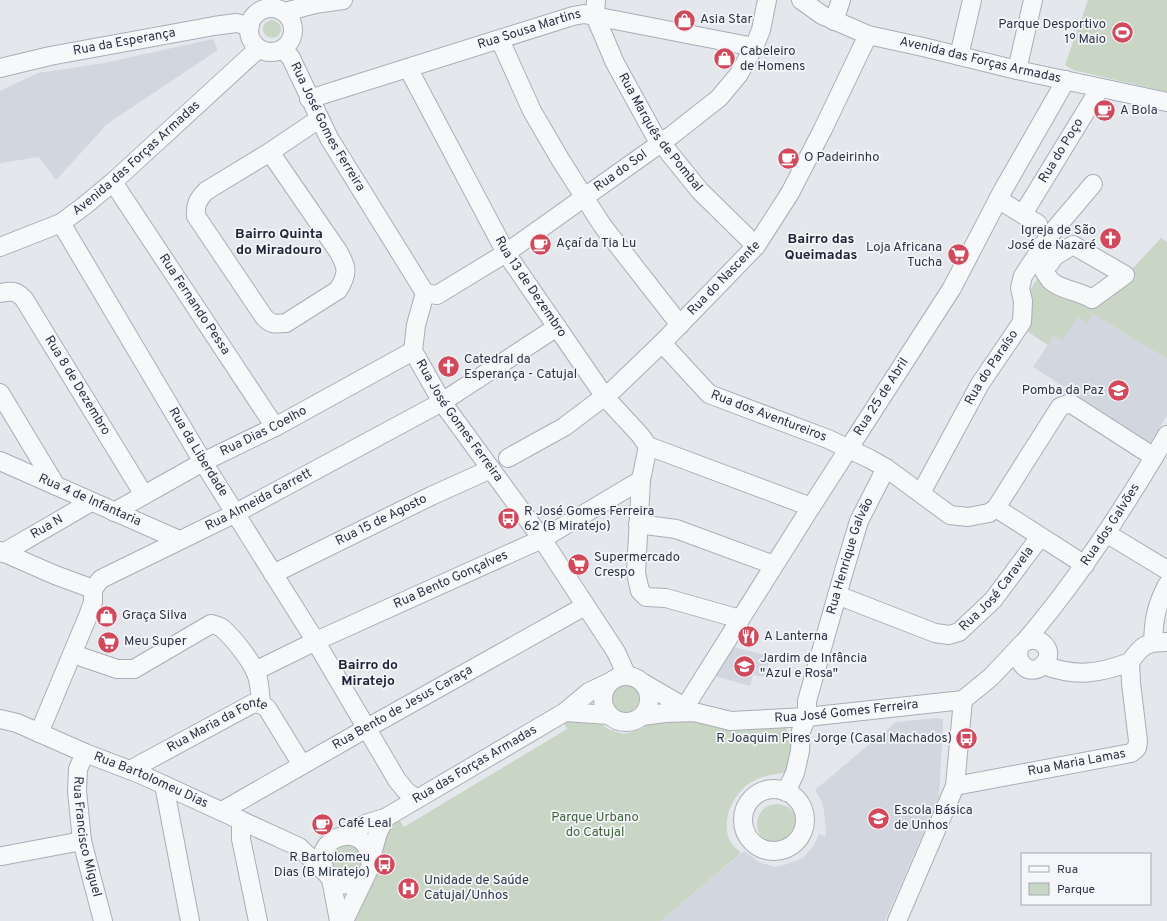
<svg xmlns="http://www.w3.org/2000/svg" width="1167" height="921" font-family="Overpass,sans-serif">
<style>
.built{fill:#d2d6de}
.green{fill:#c9d6c5}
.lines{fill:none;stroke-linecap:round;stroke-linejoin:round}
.minor-casing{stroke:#a9aeb7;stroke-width:20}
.minor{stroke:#f7f8fa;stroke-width:18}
.labels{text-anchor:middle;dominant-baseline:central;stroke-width:3.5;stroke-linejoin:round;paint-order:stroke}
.poi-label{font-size:13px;fill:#2b3445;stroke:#f4f6f9;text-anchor:start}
.street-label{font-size:13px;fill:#2b3445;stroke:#f4f6f9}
.park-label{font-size:13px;fill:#3f6138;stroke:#f4f6f9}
.neighbourhood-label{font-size:14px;font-weight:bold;fill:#1d2536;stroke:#f4f6f9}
</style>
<rect width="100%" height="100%" fill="#e4e7ec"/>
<g class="built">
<polygon points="213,39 218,50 107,124 56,180 39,157 0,163 0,91 38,73 104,63"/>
<polygon points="1093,314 1167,359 1167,415 1151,443 1033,367 1048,345 1054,335 1078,316"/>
<polygon points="734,647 771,657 764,677 753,675 750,686 715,676"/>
<polygon points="938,718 943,719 943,722 939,797 885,921 661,921 744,851 759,862 775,867 784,865 803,858 813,847 819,834 825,836 826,833 824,810 822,802 815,790 896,722"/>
</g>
<g class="green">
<polygon points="1088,0 1167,0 1167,92 1073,70 1065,65"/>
<circle cx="272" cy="29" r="9"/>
<polygon points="1161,238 1167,242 1167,359 1093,314 1087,323 1078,317 1062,341 1054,335 1048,345 1025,330 1029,292 1043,269 1085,294 1126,276"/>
<circle cx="624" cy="698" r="15"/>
<path d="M 681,716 L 733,730 L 777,726 L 786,728 L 794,741 L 788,772 C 777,774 765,775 755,780 C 735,790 721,817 729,839 C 731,844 737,849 741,853 L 661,921 L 354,921 L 379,868 L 379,846 L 382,835 L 398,818 L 404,827 L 567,729 L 563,722 L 580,717 L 595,719 L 608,729 L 623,734 L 639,730 L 656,719 Z"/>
<circle cx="777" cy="824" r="20"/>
<polygon points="345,842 360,850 362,861 357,871 348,876 342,876 332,871 328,855"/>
</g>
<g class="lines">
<defs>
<g id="minor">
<path id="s1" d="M 596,0 L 595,16 L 615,63 L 654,134 L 700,191 L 756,246"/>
<path id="s2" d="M 801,0 L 822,15 L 868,35 L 923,47 L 1017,70 L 1167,102"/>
<circle cx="271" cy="30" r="22"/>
<polyline points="285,12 315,4 343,0"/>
<polyline points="834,21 841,0"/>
<polyline points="500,40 532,111 560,159 602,225 680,325"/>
<path id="s3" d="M 283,49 L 291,58 L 329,138 L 425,293 L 416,325 L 413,351 L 442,402 L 542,539 L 616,652 L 627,676"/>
<polyline points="959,56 972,0"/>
<path id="s4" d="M 0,68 L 50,56 L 214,26 L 236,23 L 250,26"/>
<path id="s5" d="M 408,68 L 506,253 L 605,397 L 640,435 L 648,446 L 811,507"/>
<polyline points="1017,70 1033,0"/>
<path id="s6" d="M 309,99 L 573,16 L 584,14 L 754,47"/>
<path d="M 270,152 L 338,251 C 347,267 349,273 338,290 L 286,323 C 276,324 271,325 264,317 L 196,216 C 195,205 198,199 206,191 L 270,152 L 319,119"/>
<path id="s7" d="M 113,182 L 275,427"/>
<polyline points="998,199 1038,224"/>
<path id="s8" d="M 1023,214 L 1100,88"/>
<path id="s9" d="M 61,223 L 203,462 L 313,637 L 397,780 L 406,791 L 417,799"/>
<path d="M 1073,245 L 1125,275 L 1092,299 C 1080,291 1060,290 1050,280 C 1048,277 1045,273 1043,269 L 1045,267 L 1050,263 L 1055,256 Z"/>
<path id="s10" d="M 0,247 L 61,223 L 84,206 L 113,182 L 258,49"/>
<path id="s11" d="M 0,293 C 11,291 16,290 24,299 L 144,495"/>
<path id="s12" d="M 425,293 L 437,295 L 506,253 L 672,135 L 719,98 L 739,74 L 754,47 L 761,30 L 767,0"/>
<path id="s13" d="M 662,343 L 709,394 L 828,439 L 870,459 L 886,468 L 950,515 L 968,517 L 989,513 L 996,508 L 1085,565"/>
<polyline points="0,393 56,486"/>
<polyline points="648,446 641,480 636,573 640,591 646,597 666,598 740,619"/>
<path id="s14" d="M 508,458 L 564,427 L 613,390 L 662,343 L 756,246 L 790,193 L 823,129 L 868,35"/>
<path id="s15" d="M 0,461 L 179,540"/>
<path id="s16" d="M 921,493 L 980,384 L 1022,322 L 1023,301 L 1020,288 L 1023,276 L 1049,236 L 1093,184"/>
<polyline points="996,508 1060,407 1070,403 1154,457"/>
<path id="s17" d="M 114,512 L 203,462 L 275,427 L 413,351"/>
<polyline points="638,524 676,529 774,565"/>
<polyline points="1106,533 1167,570"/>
<polyline points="0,551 55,575 93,589"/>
<path id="s18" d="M 3,553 L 91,502"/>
<path id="s19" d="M 273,574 L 431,496 L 491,469"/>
<path id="s20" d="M 837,595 L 935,633 L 949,635 L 959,632 L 993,600 L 1040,537"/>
<path id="s21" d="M 1026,640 C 1080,577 1125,507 1167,435"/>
<path d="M 1153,642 C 1154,618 1156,607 1167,585"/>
<path d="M 73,654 L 117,669 L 134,669 L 211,624 C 215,625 219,626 222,628 C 234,639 254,663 258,679 C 260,687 260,696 261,704"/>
<path d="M 1043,665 C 1076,677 1098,674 1130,662 C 1142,645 1146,642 1167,642"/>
<path id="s22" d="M 255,671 L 316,641 L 542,539 L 641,480"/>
<circle cx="626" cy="699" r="23"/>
<polyline points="643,683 693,712"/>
<path id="s23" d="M 685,707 L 811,507 L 952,288 L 1003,190 L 1066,80"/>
<polyline points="565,712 609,715"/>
<path id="s24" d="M 642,716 L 665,713 L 694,712 L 731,721 L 807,717 L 963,700 L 991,677 L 1023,643 C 1040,632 1057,652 1043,665 C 1030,678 1013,662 1020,646"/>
<path id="s25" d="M 0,719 L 17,723 L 85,753 L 140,774 L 288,842 L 299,847 L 325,872"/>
<path id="s26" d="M 39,733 L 88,616 L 93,602 L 93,589 L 101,579 L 236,513 L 442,402 L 557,327"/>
<path id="s27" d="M 85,753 L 78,769 L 77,791 L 82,841 L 103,921"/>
<path id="s28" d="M 130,770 L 252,704 C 258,703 261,704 267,708 L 302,765"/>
<polyline points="164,785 190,921"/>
<path id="s29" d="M 955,786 L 1131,753 L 1137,748 L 1138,741 L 1131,683 L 1130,662"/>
<circle cx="774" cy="820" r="31"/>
<path id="s30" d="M 786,792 L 795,773 L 800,751 L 801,731 L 807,717 L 807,701 L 844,571 L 859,521 L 886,468"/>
<path id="s31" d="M 222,811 L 367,728 L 585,606"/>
<polyline points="241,820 241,839 258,921"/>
<path id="s32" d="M 344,835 L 368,823 L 385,818 L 565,712 L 589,692 L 610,682"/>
<polyline points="2,856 82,841"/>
<polyline points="371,857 378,833 385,818"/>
<polyline points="331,879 339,921"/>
<path d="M 344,921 L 370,867 C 375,820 312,831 324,868 C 326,875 332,880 338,883 C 349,887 358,882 366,875"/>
<polyline points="897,921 955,786 963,700"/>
</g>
</defs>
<use href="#minor" class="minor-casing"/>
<use href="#minor" class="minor"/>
</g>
<defs>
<symbol id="shop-disc" viewBox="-11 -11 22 22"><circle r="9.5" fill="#d1495b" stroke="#f4f6f9"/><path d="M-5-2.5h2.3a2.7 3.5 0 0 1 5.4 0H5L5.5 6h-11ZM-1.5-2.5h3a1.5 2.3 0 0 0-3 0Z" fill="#fff"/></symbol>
<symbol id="stadium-disc" viewBox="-11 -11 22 22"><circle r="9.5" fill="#d1495b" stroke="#f4f6f9"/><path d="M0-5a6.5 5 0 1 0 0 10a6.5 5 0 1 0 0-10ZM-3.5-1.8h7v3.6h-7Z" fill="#fff"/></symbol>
<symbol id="cafe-disc" viewBox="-11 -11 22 22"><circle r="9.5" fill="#d1495b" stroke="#f4f6f9"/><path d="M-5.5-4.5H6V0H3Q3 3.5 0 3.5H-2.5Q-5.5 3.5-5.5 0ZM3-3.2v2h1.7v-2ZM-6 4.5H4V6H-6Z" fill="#fff"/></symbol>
<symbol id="church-disc" viewBox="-11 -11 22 22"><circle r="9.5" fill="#d1495b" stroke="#f4f6f9"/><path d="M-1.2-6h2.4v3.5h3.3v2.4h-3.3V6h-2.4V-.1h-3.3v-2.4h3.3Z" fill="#fff"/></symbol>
<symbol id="supermarket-disc" viewBox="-11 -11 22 22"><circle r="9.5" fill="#d1495b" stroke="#f4f6f9"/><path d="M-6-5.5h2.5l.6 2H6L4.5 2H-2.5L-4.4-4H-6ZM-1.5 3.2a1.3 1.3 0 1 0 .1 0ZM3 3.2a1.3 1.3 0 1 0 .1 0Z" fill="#fff"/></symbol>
<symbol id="school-disc" viewBox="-11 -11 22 22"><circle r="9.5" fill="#d1495b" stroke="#f4f6f9"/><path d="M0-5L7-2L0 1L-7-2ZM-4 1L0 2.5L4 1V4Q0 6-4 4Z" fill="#fff"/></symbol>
<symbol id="bus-disc" viewBox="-11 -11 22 22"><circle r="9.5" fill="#d1495b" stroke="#f4f6f9"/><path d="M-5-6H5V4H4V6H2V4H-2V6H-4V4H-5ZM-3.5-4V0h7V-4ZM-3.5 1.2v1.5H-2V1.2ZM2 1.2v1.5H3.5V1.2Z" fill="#fff"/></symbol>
<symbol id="restaurant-disc" viewBox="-11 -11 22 22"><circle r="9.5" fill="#d1495b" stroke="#f4f6f9"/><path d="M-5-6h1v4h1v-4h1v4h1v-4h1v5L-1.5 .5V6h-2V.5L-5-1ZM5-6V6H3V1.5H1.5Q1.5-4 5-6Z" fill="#fff"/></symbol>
<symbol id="hospital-disc" viewBox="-11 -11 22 22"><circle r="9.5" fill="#d1495b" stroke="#f4f6f9"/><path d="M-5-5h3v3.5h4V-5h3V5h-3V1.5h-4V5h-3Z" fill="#fff"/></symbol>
</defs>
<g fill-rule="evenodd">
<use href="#shop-disc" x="672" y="8" width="25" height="25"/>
<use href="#stadium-disc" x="1110" y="20" width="25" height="25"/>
<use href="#shop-disc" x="712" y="46" width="25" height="25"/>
<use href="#cafe-disc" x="1092" y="98" width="25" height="25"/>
<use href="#cafe-disc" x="776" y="146" width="25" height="25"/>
<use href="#church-disc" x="1098" y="226" width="25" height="25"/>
<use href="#cafe-disc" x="528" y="232" width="25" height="25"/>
<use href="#supermarket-disc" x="946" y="242" width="25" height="25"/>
<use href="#church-disc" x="436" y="354" width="25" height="25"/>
<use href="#school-disc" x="1106" y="378" width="25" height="25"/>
<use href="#bus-disc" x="496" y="506" width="25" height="25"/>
<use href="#supermarket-disc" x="566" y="552" width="25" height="25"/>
<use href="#shop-disc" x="94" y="604" width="25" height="25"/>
<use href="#restaurant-disc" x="736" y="624" width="25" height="25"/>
<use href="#supermarket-disc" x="96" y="630" width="25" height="25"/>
<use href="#school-disc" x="732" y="654" width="25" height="25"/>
<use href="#bus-disc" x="954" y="726" width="25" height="25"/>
<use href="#school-disc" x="866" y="806" width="25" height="25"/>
<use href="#cafe-disc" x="310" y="812" width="25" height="25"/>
<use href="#bus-disc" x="372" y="852" width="25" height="25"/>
<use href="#hospital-disc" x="396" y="876" width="25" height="25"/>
</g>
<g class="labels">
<g class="poi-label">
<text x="700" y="20">Asia Star</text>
<text x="1106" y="25" text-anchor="end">Parque Desportivo<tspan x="1106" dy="15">1º Maio</tspan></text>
<text x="740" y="52">Cabeleiro<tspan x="740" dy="15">de Homens</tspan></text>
<text x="1120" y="111">A Bola</text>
<text x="804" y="158">O Padeirinho</text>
<text x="1096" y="231" text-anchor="end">Igreja de São<tspan x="1096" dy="15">José de Nazaré</tspan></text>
<text x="556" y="244">Açaí da Tia Lu</text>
<text x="942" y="248" text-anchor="end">Loja Africana<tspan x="942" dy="15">Tucha</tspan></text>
<text x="464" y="360">Catedral da<tspan x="464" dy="15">Esperança - Catujal</tspan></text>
<text x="1104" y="391" text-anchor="end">Pomba da Paz</text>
<text x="524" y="512">R José Gomes Ferreira<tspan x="524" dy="15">62 (B Miratejo)</tspan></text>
<text x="594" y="558">Supermercado<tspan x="594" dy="15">Crespo</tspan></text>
<text x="122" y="616">Graça Silva</text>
<text x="764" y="637">A Lanterna</text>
<text x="124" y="642">Meu Super</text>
<text x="760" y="659">Jardim de Infância<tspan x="760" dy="15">"Azul e Rosa"</tspan></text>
<text x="952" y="739" text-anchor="end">R Joaquim Pires Jorge (Casal Machados)</text>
<text x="894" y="811">Escola Básica<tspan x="894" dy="15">de Unhos</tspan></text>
<text x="338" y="824">Café Leal</text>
<text x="370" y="858" text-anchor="end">R Bartolomeu<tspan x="370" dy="15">Dias (B Miratejo)</tspan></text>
<text x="424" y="881">Unidade de Saúde<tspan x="424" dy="15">Catujal/Unhos</tspan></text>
</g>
<g class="street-label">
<text stroke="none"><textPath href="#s6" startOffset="231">Rua Sousa Martins</textPath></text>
<text stroke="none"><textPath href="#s4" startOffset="127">Rua da Esperança</textPath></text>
<text stroke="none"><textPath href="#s2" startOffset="191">Avenida das Forças Armadas</textPath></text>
<text stroke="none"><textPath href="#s3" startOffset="90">Rua José Gomes Ferreira</textPath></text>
<text stroke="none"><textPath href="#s1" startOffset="150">Rua Marquês de Pombal</textPath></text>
<text stroke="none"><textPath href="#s8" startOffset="74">Rua do Poço</textPath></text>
<text stroke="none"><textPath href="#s10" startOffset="165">Avenida das Forças Armadas</textPath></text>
<text stroke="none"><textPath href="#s12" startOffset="234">Rua do Sol</textPath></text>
<text stroke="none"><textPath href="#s14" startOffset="283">Rua do Nascente</textPath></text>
<text stroke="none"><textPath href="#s5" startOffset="251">Rua 13 de Dezembro</textPath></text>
<text stroke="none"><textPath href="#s7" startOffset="147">Rua Fernando Pessa</textPath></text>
<text stroke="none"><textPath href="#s16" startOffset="144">Rua do Paraíso</textPath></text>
<text stroke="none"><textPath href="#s11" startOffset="128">Rua 8 de Dezembro</textPath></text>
<text stroke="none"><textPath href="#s23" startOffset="367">Rua 25 de Abril</textPath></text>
<text stroke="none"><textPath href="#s13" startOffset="133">Rua dos Aventureiros</textPath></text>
<text stroke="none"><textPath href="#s3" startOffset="426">Rua José Gomes Ferreira</textPath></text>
<text stroke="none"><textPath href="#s17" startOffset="170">Rua Dias Coelho</textPath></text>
<text stroke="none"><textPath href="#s9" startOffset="267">Rua da Liberdade</textPath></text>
<text stroke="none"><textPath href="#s26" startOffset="344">Rua Almeida Garrett</textPath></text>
<text stroke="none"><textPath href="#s15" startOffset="98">Rua 4 de Infantaria</textPath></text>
<text stroke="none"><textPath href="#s19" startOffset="121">Rua 15 de Agosto</textPath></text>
<text stroke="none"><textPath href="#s21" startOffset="143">Rua dos Galvões</textPath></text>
<text stroke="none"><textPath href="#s18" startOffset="51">Rua N</textPath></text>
<text stroke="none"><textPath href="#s30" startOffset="246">Rua Henrique Galvão</textPath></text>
<text stroke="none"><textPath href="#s22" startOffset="216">Rua Bento Gonçalves</textPath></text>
<text stroke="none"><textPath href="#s20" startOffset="187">Rua José Caravela</textPath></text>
<text stroke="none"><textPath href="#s31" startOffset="208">Rua Bento de Jesus Caraça</textPath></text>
<text stroke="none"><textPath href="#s24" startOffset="206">Rua José Gomes Ferreira</textPath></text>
<text stroke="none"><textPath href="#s28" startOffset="99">Rua Maria da Fonte</textPath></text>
<text stroke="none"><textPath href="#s29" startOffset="124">Rua Maria Lamas</textPath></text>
<text stroke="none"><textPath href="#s32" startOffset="149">Rua das Forças Armadas</textPath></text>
<text stroke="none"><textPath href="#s25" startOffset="163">Rua Bartolomeu Dias</textPath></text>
<text stroke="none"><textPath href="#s27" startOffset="86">Rua Francisco Miguel</textPath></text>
</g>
<g class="park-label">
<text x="595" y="818">Parque Urbano<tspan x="595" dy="15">do Catujal</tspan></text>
</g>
<g class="neighbourhood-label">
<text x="279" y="234">Bairro Quinta<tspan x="279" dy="16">do Miradouro</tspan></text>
<text x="821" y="239">Bairro das<tspan x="821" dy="16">Queimadas</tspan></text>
<text x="368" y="665">Bairro do<tspan x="368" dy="16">Miratejo</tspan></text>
</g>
</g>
<rect x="1021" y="853" width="130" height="52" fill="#f4f6f9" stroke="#a4a8b1"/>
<rect x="1029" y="866" width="20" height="6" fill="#f7f8fa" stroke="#a4a8b1"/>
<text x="1057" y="873" font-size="12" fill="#2b3445">Rua</text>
<rect x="1029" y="883" width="20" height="12" fill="#c9d6c5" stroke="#a4a8b1"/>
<text x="1057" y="893" font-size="12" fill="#2b3445">Parque</text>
</svg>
